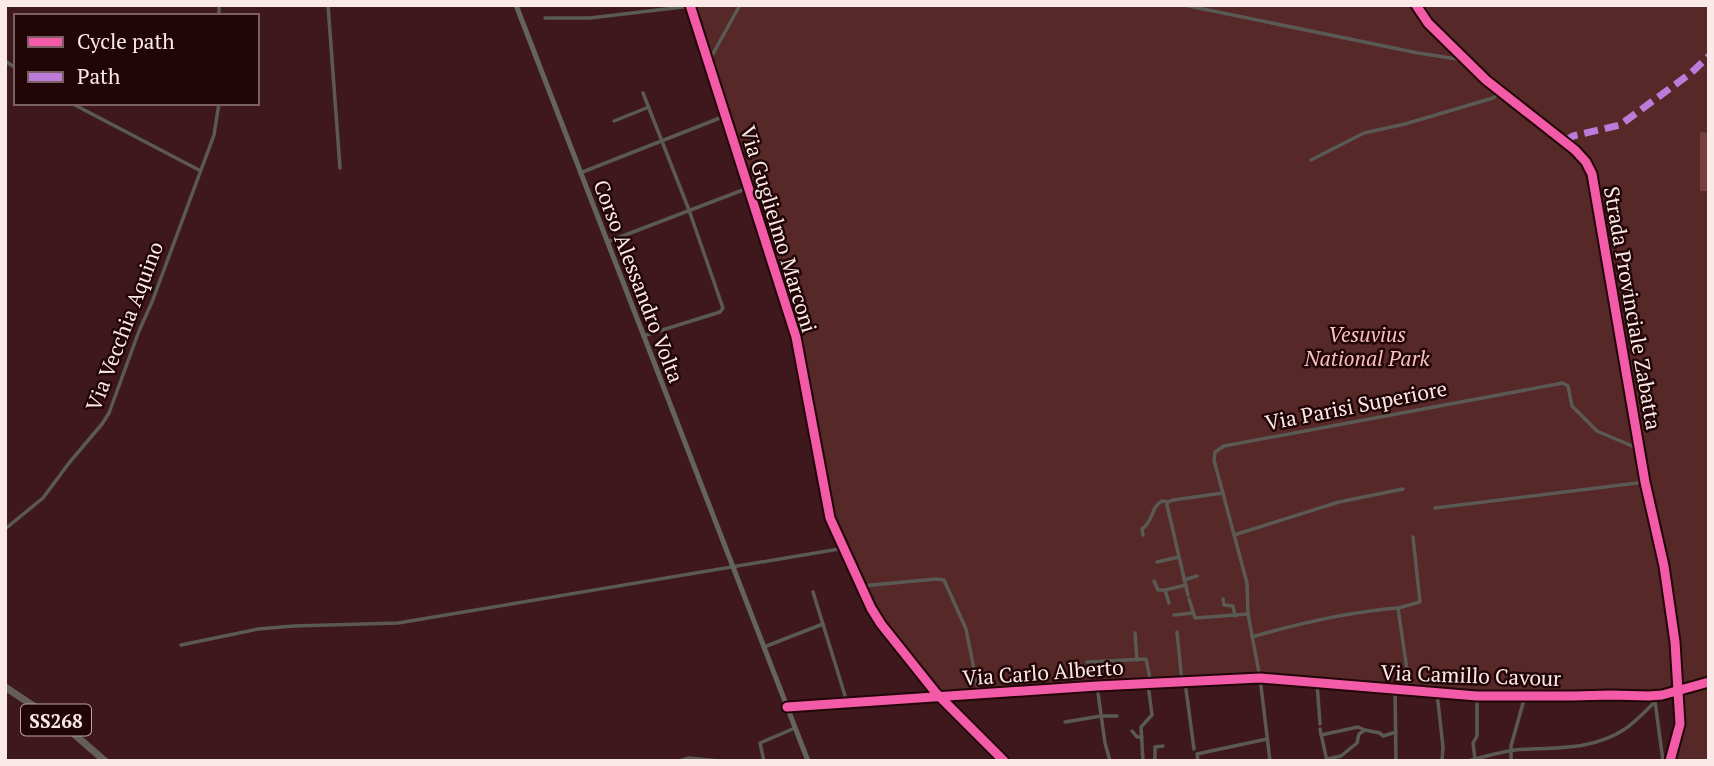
<svg xmlns="http://www.w3.org/2000/svg" width="1714" height="766" font-family="'PT Serif',serif">
<style>
.green{fill:#562828}
.forest{fill:#773f40}
.lines{fill:none;stroke-linecap:round;stroke-linejoin:round}
.minor{stroke:#5a5953;stroke-width:3.5}
.tertiary{stroke:#5a5953;stroke-width:4.5}
.secondary{stroke:#64645e;stroke-width:5}
.trunk{stroke:#655e58;stroke-width:7}
.quiet{stroke:#bd7bd9;stroke-width:7;stroke-dasharray:14 7;stroke-linecap:butt}
.cycleway-casing{stroke:#220607;stroke-width:13}
.cycleway{stroke:#f35aa7;stroke-width:9}
.labels{text-anchor:middle;dominant-baseline:central;stroke-width:5;stroke-linejoin:round;paint-order:stroke}
.shield{fill:#220607;stroke:#baa5a4;stroke-width:2}
.shield-label{font-size:19px;font-weight:bold;fill:#fbe9e8}
.street-label{font-size:21px;fill:#fbe9e8;stroke:#220607}
.park-label{font-size:21px;font-style:italic;fill:#fac0be;stroke:#220607}
</style>
<rect width="100%" height="100%" fill="#3f181d"/>
<polygon class="green" points="690,5 1709,5 1709,761 1667,761 1676,726 1675,693 1652,697 1628,696 1486,697 1338,688 1302,683 1263,680 1179,686 1099,688 1096,690 941,697 881,626 866,602 860,585 828,526 804,394 791,336 712,84"/>
<polygon class="forest" points="1700,132 1709,133 1709,191 1700,191"/>
<g class="lines">
<g class="minor">
<polyline points="219,5 219,16"/>
<polyline points="328,5 340,168"/>
<polyline points="690,5 796,337 830,518 871,608 881,624 936,693 1004,761"/>
<polyline points="1184,5 1418,53 1457,59 1462,57"/>
<polyline points="545,18 590,18 691,6"/>
<polyline points="5,61 16,68"/>
<polyline points="709,61 740,5"/>
<polyline points="643,93 689,210 723,308 720,312 643,336"/>
<polyline points="71,103 199,170"/>
<polyline points="614,121 649,107"/>
<polyline points="1311,160 1364,133 1405,124 1493,98 1502,91"/>
<polyline points="580,173 725,116"/>
<polyline points="607,242 748,188"/>
<polyline points="1435,508 1645,482"/>
<polyline points="5,529 43,498 69,463 102,424 109,413 139,331 152,302 214,135 219,103"/>
<path d="M 1143,535 L 1142,529 C 1154,521 1150,508 1162,501 L 1168,502"/>
<polyline points="1234,535 1339,502 1403,489"/>
<polyline points="1157,562 1179,557"/>
<polyline points="1184,580 1197,576"/>
<polyline points="1154,581 1158,590 1165,590 1186,585"/>
<polyline points="861,586 936,579 944,580 966,629 979,694"/>
<polyline points="1165,590 1169,603"/>
<polyline points="813,592 847,702"/>
<polyline points="1188,595 1167,505 1168,502 1173,500 1223,493"/>
<polyline points="1189,599 1195,618 1248,614"/>
<polyline points="1223,599 1224,605 1233,606 1235,616"/>
<polyline points="1398,608 1420,602 1413,537"/>
<polyline points="1174,615 1193,613"/>
<polyline points="1177,632 1182,682"/>
<polyline points="1135,633 1137,660"/>
<path d="M 1252,637 C 1300,623 1348,612 1398,608 L 1409,684 L 1408,690"/>
<polyline points="181,645 258,629 294,626 398,623 845,548"/>
<polyline points="764,647 823,624"/>
<polyline points="1087,662 1146,659 1151,683"/>
<polyline points="1185,682 1194,749"/>
<polyline points="1317,683 1320,724"/>
<polyline points="1097,686 1105,743 1110,761"/>
<polyline points="1679,689 1709,682"/>
<polyline points="1395,690 1396,761"/>
<polyline points="1437,693 1443,747 1442,761"/>
<polyline points="1655,701 1663,761"/>
<polyline points="1065,722 1101,716 1117,716"/>
<polyline points="1320,729 1327,761"/>
<polyline points="1132,731 1137,737 1142,737"/>
<polyline points="1321,735 1358,727 1365,730 1380,733 1383,736 1396,732"/>
<polyline points="1327,759 1341,756 1357,743 1359,734 1365,730"/>
<polyline points="1475,759 1473,743 1477,736 1477,696"/>
<polyline points="679,761 689,758 720,761"/>
<polyline points="764,761 760,743 795,728"/>
<polyline points="1143,761 1141,727 1152,715 1148,684"/>
<polyline points="1155,761 1155,747 1163,746"/>
<polyline points="1198,761 1197,754 1267,739"/>
<polyline points="1270,761 1260,678 1248,614 1247,583 1214,460 1215,452 1224,446 1563,383 1568,386 1572,406 1597,431 1639,449"/>
<path d="M 1468,761 C 1483,757 1500,752 1515,750 C 1553,747 1592,751 1625,729 C 1638,720 1649,707 1661,696"/>
<polyline points="1511,761 1511,746 1525,696"/>
</g>
<g class="tertiary">
<polyline points="1416,5 1428,23 1486,80 1575,150 1586,162 1592,174 1645,482 1664,566 1675,642 1680,724 1670,761"/>
<polyline points="787,707 1097,686 1260,678 1477,696 1573,696 1611,695 1649,696 1662,695 1679,689"/>
</g>
<polyline class="secondary" points="516,5 808,761"/>
<polyline class="trunk" points="5,687 67,728 105,761"/>
<polyline class="quiet" points="1565,141 1573,136 1620,125 1691,73 1709,56"/>
<defs>
<g id="cycleway">
<polyline points="690,5 796,337 830,518 871,608 881,624 936,693 1004,761"/>
<polyline points="1416,5 1428,23 1486,80 1575,150 1586,162 1592,174 1645,482 1664,566 1675,642 1680,724 1670,761"/>
<polyline points="787,707 1097,686 1260,678 1477,696 1573,696 1611,695 1649,696 1662,695 1709,682"/>
</g>
</defs>
<use href="#cycleway" class="cycleway-casing"/>
<use href="#cycleway" class="cycleway"/>
</g>
<g class="labels">
<rect class="shield" x="21" y="704.5" width="70" height="31" rx="5"/>
<g class="shield-label">
<text x="56" y="720">SS268</text>
</g>
<g class="street-label">
<text transform="translate(779 229) rotate(73)">Via Guglielmo Marconi</text>
<text transform="translate(639 281) rotate(69)">Corso Alessandro Volta</text>
<text transform="translate(1633 308) rotate(80)">Strada Provinciale Zabatta</text>
<text transform="translate(124 326) rotate(-69)">Via Vecchia Aquino</text>
<text transform="translate(1356 405) rotate(-11)">Via Parisi Superiore</text>
<text transform="translate(1043 672) rotate(-4)">Via Carlo Alberto</text>
<text transform="translate(1471 675) rotate(2)">Via Camillo Cavour</text>
</g>
<g class="park-label">
<text x="1367" y="334">Vesuvius<tspan x="1367" dy="24">National Park</tspan></text>
</g>
</g>
<rect width="1714" height="766" fill="none" stroke="#fbe9e8" stroke-width="14"/>
<rect x="14" y="14" width="245" height="91" fill="#220607" stroke="#796161" stroke-width="2"/>
<rect x="28" y="37" width="35" height="10" fill="#f35aa7" stroke="#796161" stroke-width="2"/>
<text x="77" y="49" font-size="21" fill="#fbe9e8">Cycle path</text>
<rect x="28" y="72" width="35" height="10" fill="#bd7bd9" stroke="#796161" stroke-width="2"/>
<text x="77" y="84" font-size="21" fill="#fbe9e8">Path</text>
</svg>
